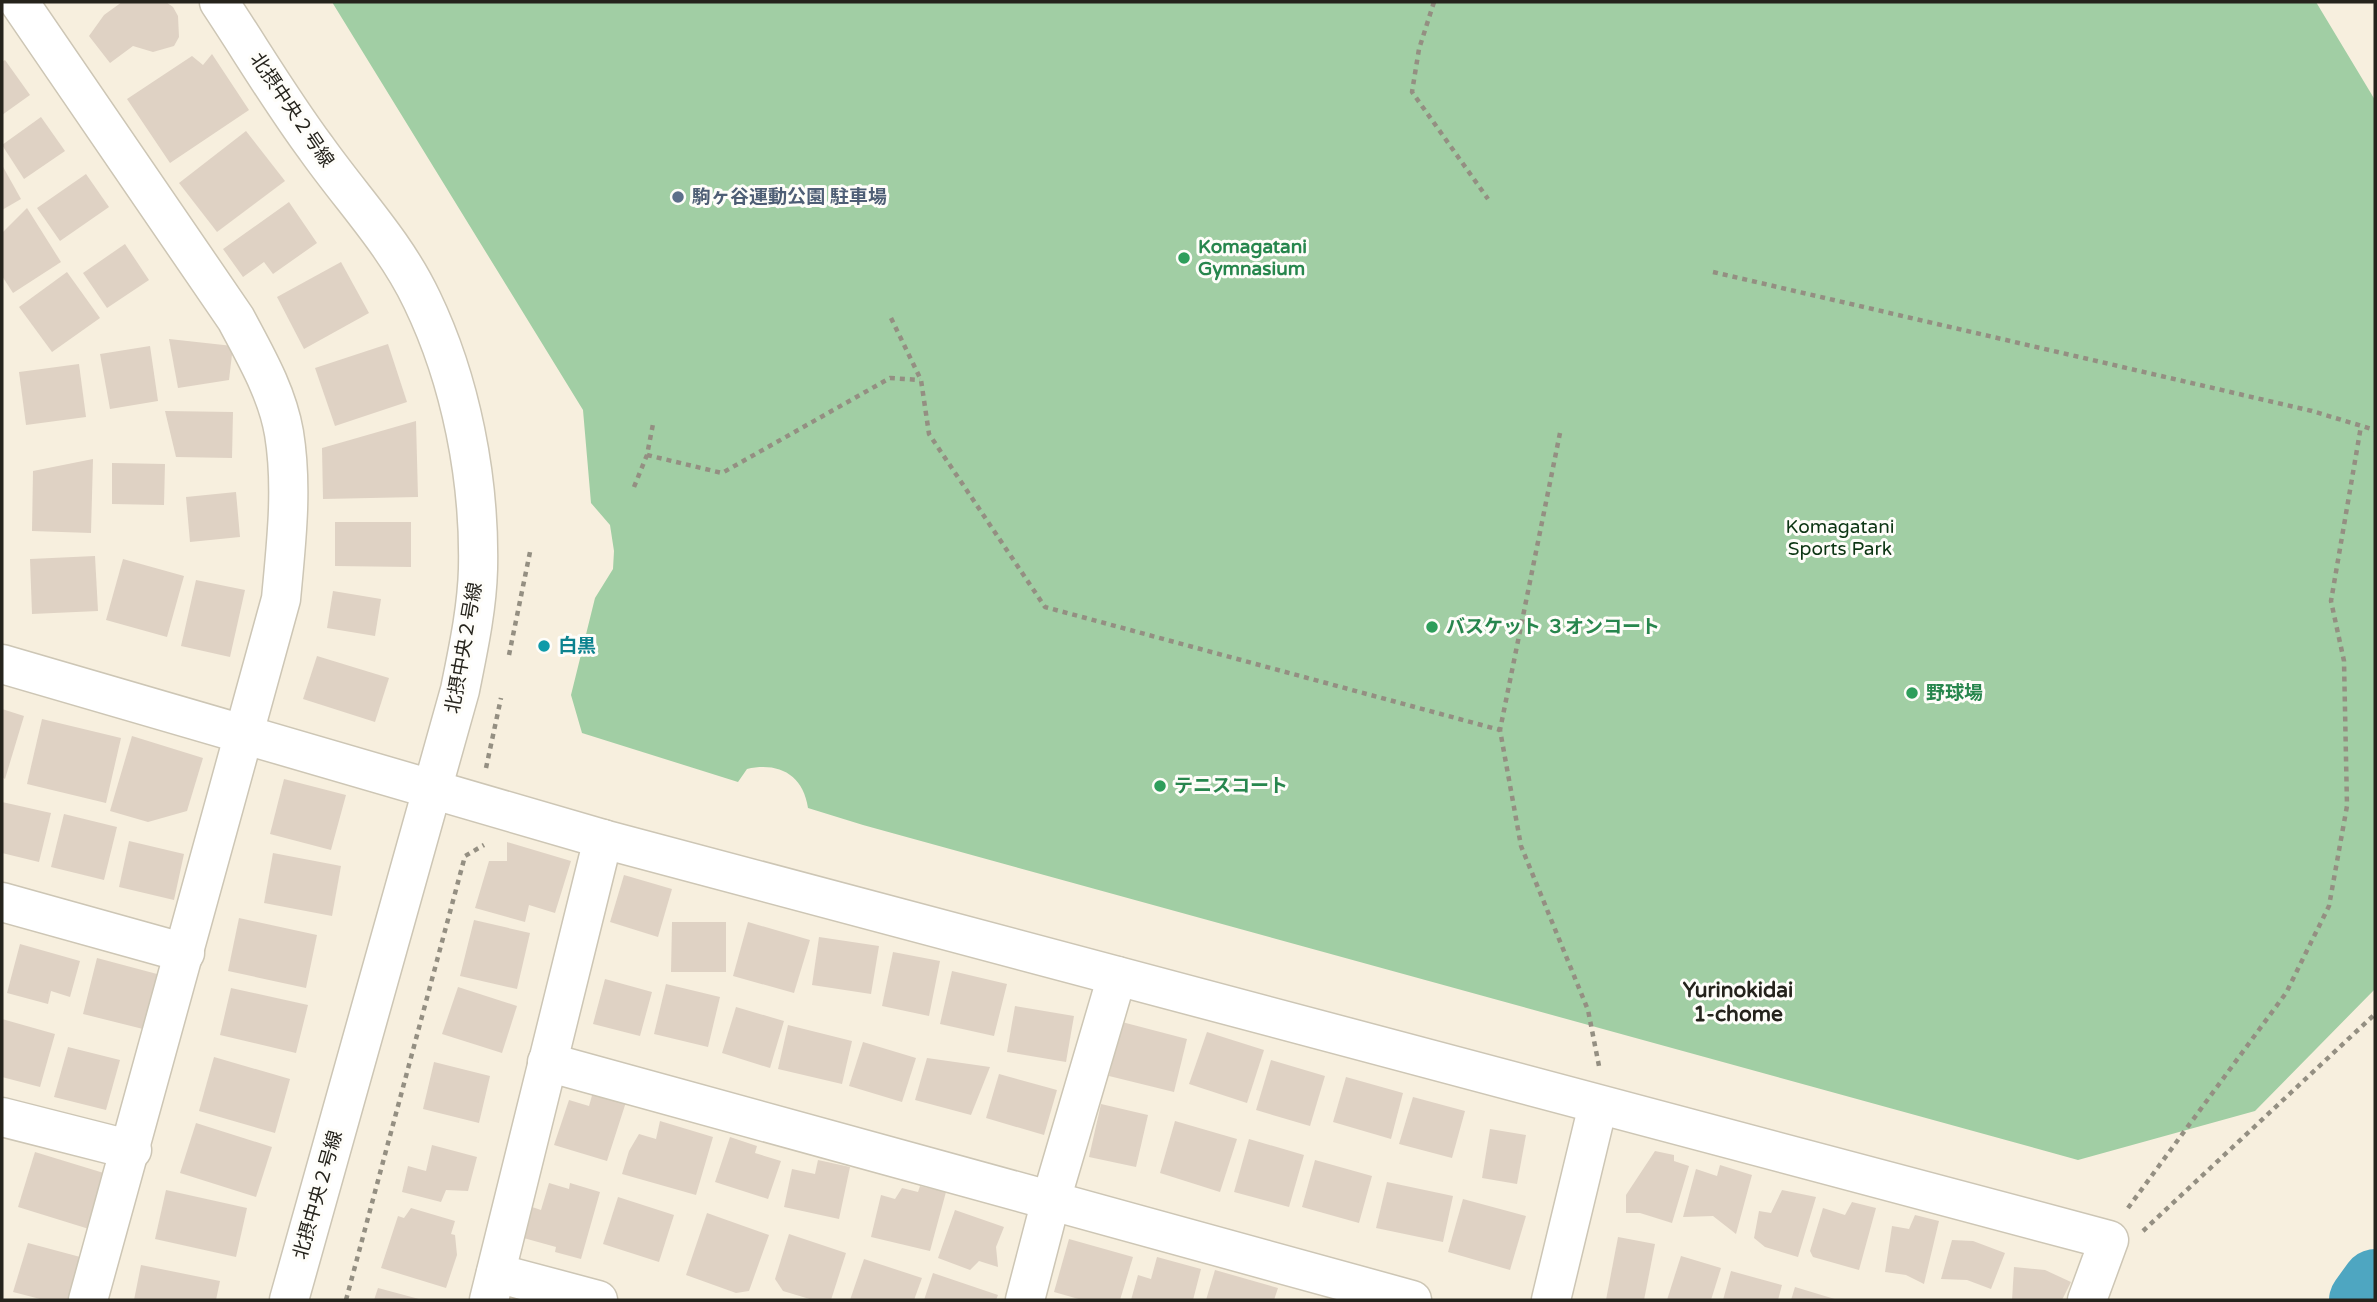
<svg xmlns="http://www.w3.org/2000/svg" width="2377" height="1302" font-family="'Varela Round','Noto Sans JP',sans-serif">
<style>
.green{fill:#a1cea4}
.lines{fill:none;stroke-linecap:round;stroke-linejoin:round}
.river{stroke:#4ea6c1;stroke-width:66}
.building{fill:#dfd2c4}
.minor-casing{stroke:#cdc6b5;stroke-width:41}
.path{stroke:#948f82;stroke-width:4.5;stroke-dasharray:5 5;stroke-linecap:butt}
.minor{stroke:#fff;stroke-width:38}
.service-dot{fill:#5c6f8a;stroke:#fefdf9;stroke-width:2.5}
.leisure-dot{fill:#2e9e5b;stroke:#fefdf9;stroke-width:2.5}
.culture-dot{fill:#0f9aa8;stroke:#fefdf9;stroke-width:2.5}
.labels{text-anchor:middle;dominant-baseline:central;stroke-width:6;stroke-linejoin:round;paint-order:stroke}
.street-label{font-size:19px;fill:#25231c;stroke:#fefdf9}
.service-label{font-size:19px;font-weight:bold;fill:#4e5e75;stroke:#fefdf9;text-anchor:start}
.leisure-label{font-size:19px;font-weight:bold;fill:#27864d;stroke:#fefdf9;text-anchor:start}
.park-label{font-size:19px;fill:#0c3513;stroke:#fefdf9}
.culture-label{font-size:19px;font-weight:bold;fill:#0d838f;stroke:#fefdf9;text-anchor:start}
.neighbourhood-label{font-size:21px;font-weight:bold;fill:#25231c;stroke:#fefdf9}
</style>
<rect width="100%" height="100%" fill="#f7efde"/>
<path class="green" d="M 332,2 L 2316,2 L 2375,100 L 2375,989 L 2255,1111 L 2078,1160 L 863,825 L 808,808 C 803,774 778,762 747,769 L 738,782 L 582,733 L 571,695 L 595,598 L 613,569 L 614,551 L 610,525 L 591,503 L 583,410 Z"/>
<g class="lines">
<polyline class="river" points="2362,1300 2375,1282"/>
</g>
<g class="building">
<polygon points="122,2 166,2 173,7 178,16 179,37 174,46 153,52 133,46 110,63 89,36 104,15"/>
<polygon points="212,54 249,110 170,163 127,99 192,56 203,65"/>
<polygon points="5,60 30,95 2,115 2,62"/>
<polygon points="41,117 65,151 24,179 2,145"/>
<polygon points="246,131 285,181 217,232 179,183"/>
<polygon points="2,165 21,199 2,210"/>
<polygon points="86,174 109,207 60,241 37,208"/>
<polygon points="289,202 317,243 273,274 264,262 243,277 223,249"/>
<polygon points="27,208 61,262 13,293 2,276 2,233"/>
<polygon points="125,244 149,280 107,308 83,273"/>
<polygon points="341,262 369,313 304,349 277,297"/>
<polygon points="67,272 100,318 52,352 19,307"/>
<polygon points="169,339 233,346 229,380 178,388"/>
<polygon points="388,344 407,402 335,426 315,368"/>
<polygon points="150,346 158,401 110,409 100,354"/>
<polygon points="79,364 86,417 26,425 19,372"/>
<polygon points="165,411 233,412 232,458 176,457"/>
<polygon points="416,421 418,497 323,499 322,448"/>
<polygon points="93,459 91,533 32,531 33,471"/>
<polygon points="112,463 165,464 164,505 112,504"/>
<polygon points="236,492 240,537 190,542 186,497"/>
<polygon points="335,522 411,522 411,567 335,566"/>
<polygon points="95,556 98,611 32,614 30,559"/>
<polygon points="123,559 184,576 167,637 106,620"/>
<polygon points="196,580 245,590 230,657 181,646"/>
<polygon points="333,591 381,599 375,636 327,628"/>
<polygon points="317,656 389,678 375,722 303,699"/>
<polygon points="2,709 24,716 5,779 2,777"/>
<polygon points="42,719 121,738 106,803 27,784"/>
<polygon points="132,736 203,758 187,811 148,822 110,811"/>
<polygon points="284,779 346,795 331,850 270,834"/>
<polygon points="2,802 51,813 39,862 2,853"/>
<polygon points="64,814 117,827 104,880 51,867"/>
<polygon points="129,841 184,854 174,900 119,887"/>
<polygon points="507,842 571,861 555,913 529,905 525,922 475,908 489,861 507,861"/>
<polygon points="273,853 341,866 332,916 264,903"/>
<polygon points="624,875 672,889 658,937 610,922"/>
<polygon points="239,918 317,935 306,988 228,971"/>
<polygon points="474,920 530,933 517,989 460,976"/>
<polygon points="672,922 726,922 726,972 671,972"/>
<polygon points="748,922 810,940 794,993 733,976"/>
<polygon points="819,937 879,946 871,994 812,985"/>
<polygon points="20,944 80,961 70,997 51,991 48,1004 7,993"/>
<polygon points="893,952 940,961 929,1016 882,1006"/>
<polygon points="97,958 157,974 143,1029 83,1014"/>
<polygon points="952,971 1007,984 994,1036 940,1024"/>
<polygon points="605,979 652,992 640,1036 593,1024"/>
<polygon points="666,984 720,997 708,1047 654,1034"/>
<polygon points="458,987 517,1006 502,1053 442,1034"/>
<polygon points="231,988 308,1005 296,1053 220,1035"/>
<polygon points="1015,1006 1074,1016 1066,1062 1007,1052"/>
<polygon points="736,1007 784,1021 770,1068 722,1053"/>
<polygon points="2,1019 55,1034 40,1087 2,1077"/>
<polygon points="1122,1022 1187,1039 1174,1092 1109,1076"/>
<polygon points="788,1025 852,1041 842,1084 778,1069"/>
<polygon points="1207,1032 1264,1050 1247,1103 1189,1084"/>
<polygon points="863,1042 916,1058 902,1102 849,1086"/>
<polygon points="68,1047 120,1060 106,1110 54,1097"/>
<polygon points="214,1057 290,1079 275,1133 199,1111"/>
<polygon points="927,1058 990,1067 971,1115 915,1100"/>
<polygon points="1271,1060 1325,1076 1310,1126 1256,1110"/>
<polygon points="434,1062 490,1076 479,1123 423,1109"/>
<polygon points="999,1074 1057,1090 1044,1135 986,1118"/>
<polygon points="1346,1077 1403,1093 1391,1139 1333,1122"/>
<polygon points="593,1092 626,1102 607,1161 554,1145 569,1100 589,1106"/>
<polygon points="1413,1097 1465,1111 1452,1158 1399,1144"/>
<polygon points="1101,1104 1148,1115 1136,1167 1089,1157"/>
<polygon points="660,1121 713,1137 696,1195 622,1174 629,1151 639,1134 656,1139"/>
<polygon points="1175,1121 1237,1139 1220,1192 1160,1173"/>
<polygon points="196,1123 272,1147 256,1197 180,1173"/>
<polygon points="1490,1129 1526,1135 1517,1184 1482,1178"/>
<polygon points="730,1137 757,1146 755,1153 781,1161 768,1199 715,1182"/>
<polygon points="1249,1139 1304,1155 1289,1207 1234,1192"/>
<polygon points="432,1145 477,1157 468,1191 446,1190 441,1202 402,1192 408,1166 426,1171"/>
<polygon points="1655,1151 1674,1155 1674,1161 1689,1166 1672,1223 1640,1213 1626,1213 1626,1195"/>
<polygon points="35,1152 107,1174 89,1229 18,1207"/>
<polygon points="818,1160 850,1167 839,1219 784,1207 792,1169 815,1174"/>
<polygon points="1315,1160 1372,1176 1359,1223 1302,1207"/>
<polygon points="1720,1165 1752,1175 1736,1234 1713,1216 1683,1217 1696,1169 1717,1176"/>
<polygon points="1387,1182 1453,1196 1443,1242 1376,1228"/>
<polygon points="549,1183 569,1189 570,1183 600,1192 581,1259 555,1252 556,1247 520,1237 529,1206 541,1210"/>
<polygon points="920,1186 946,1192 930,1251 871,1237 881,1195 895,1199 902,1188 918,1192"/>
<polygon points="166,1190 247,1208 236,1257 155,1239"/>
<polygon points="1782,1190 1816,1197 1798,1257 1765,1247 1754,1238 1759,1211 1771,1213"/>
<polygon points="618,1197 674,1215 659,1262 603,1244"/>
<polygon points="1463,1199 1526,1216 1510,1270 1448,1252"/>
<polygon points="1852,1202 1876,1208 1859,1270 1813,1257 1810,1251 1823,1208 1845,1215"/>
<polygon points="411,1208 455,1221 451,1234 455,1235 457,1255 446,1288 381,1268 398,1216 404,1218"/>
<polygon points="955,1210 1004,1227 996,1247 998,1267 979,1261 970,1270 938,1258"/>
<polygon points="707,1213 769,1235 749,1291 736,1293 686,1275"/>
<polygon points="1915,1215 1939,1221 1924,1284 1906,1275 1885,1272 1892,1226 1909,1229"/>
<polygon points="789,1234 846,1253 831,1300 813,1300 783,1291 775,1279"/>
<polygon points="1618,1237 1655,1244 1644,1300 1606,1300"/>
<polygon points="1069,1239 1133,1257 1120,1300 1082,1300 1054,1292"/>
<polygon points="1952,1240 1973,1241 2005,1253 1991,1289 1967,1280 1941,1279"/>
<polygon points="28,1243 84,1258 73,1300 44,1300 13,1292"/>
<polygon points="1681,1256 1721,1268 1711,1300 1667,1300"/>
<polygon points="1157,1257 1201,1269 1193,1300 1131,1300 1138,1275 1151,1279"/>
<polygon points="864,1259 922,1278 914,1300 850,1300"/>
<polygon points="141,1265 220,1281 216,1300 134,1300"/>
<polygon points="2014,1267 2045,1270 2071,1282 2062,1300 2012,1300"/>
<polygon points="1215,1270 1278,1288 1274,1300 1206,1300"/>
<polygon points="1731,1271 1782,1285 1778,1300 1723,1300"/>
<polygon points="933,1273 998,1295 996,1300 924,1300"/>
<polygon points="1795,1287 1838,1300 1791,1300"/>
<polygon points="378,1288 419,1299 419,1300 374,1300"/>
</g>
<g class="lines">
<defs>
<g id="minor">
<path d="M 19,2 L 236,319 C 255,355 277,392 284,433 C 293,488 286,545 281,599 L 88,1300"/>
<path d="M 219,2 C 251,50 281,101 316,148 C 352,199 395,243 422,300 C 461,381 480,479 478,569 C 477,609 468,650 460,690 L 289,1300"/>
<polyline points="2,664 603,839 2109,1240 2087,1300"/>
<polyline points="2,902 185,953"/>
<polyline points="547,1062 1412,1300"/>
<polyline points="2,1117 132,1150"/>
<polyline points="496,1273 598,1300"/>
<polyline points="489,1300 603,839"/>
<polyline points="1025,1300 1051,1200 1117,976"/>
<polyline points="1551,1300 1598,1105"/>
</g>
</defs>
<use href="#minor" class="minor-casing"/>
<g class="path">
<polyline points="1434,2 1419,49 1412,92 1488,199"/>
<polyline points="1713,272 2312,411 2375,430"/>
<polyline points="891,318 921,380 929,434 1045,607 1500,730"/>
<polyline points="1560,433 1500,730 1521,846 1588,1010 1599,1066"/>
<polyline points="647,455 722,473 890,378 920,380"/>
<polyline points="634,487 647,455 653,424"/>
<polyline points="509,655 530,552"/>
<polyline points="486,768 501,698"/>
<polyline points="2128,1208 2286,993 2329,906 2347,806 2344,661 2331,601 2361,426"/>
<polyline points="2143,1231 2375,1014"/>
<polyline points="346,1300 465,856 484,845"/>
</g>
<use href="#minor" class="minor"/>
</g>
<circle class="service-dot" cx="678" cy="197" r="7"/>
<g class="leisure-dot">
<circle cx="1184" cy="258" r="7"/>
<circle cx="1432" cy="627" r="7"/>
<circle cx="1912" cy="693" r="7"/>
<circle cx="1160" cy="786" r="7"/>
</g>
<circle class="culture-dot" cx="544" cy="646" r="7"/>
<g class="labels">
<g class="street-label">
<text transform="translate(292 110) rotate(56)">北摂中央２号線</text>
<text transform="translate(464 648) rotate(-80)">北摂中央２号線</text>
<text transform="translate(318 1195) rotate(-74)">北摂中央２号線</text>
</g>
<g class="service-label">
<text x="692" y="197">駒ヶ谷運動公園 駐車場</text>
</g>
<g class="leisure-label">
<text x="1198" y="247">Komagatani<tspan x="1198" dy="22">Gymnasium</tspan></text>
<text x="1446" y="627">バスケット ３オンコート</text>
<text x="1926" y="693">野球場</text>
<text x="1174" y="786">テニスコート</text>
</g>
<g class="park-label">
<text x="1840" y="527">Komagatani<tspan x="1840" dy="22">Sports Park</tspan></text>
</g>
<g class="culture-label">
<text x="558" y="646">白黒</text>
</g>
<g class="neighbourhood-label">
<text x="1738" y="990">Yurinokidai<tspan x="1738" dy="24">1-chome</tspan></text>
</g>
</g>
<rect width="2377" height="1302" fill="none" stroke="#25231c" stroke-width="7"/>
</svg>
